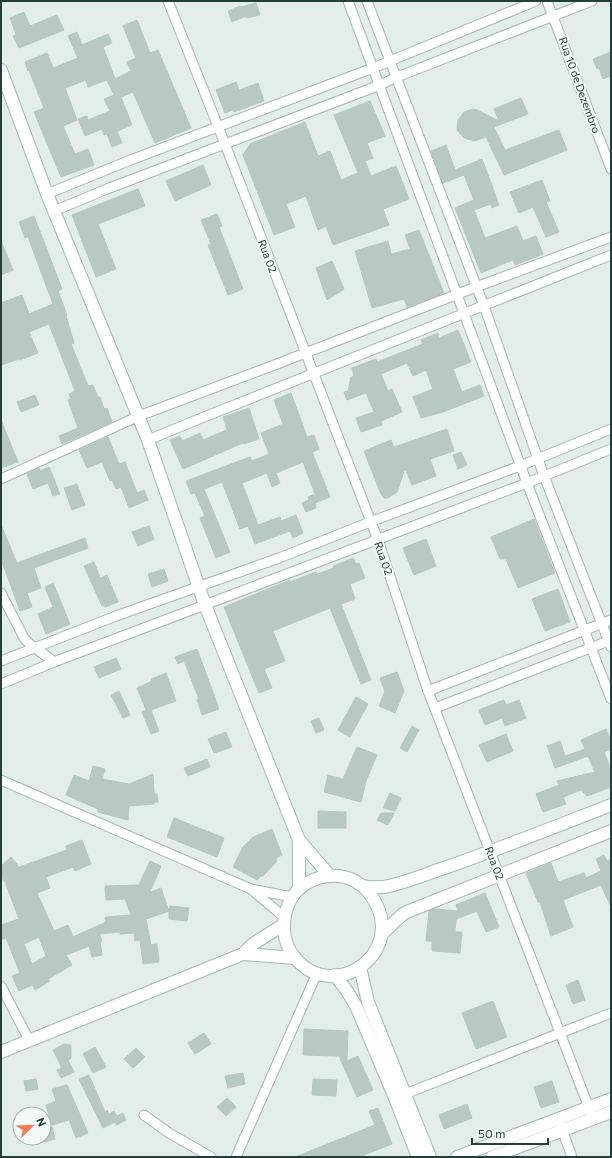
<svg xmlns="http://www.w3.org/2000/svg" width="612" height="1158" font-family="Commissioner,sans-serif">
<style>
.building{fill:#b8c9c2;stroke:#b5c8bf;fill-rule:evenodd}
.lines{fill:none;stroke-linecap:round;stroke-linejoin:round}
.street-casing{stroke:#a5b6b0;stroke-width:11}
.secondary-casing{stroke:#a1bab0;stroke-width:14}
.street{stroke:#fff;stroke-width:9}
.secondary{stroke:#fff;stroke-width:12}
.labels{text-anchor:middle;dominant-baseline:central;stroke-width:3.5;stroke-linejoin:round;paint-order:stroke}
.street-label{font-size:11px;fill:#224037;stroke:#f4faf7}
</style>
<rect width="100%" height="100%" fill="#e3eee9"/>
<g class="building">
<polygon points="256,3 260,15 246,18 246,16 232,22 228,11 240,6 241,7"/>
<polygon points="24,12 30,26 57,15 64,30 19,48 13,36 16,34 10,18"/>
<polygon points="137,20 150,53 158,50 191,128 155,143 133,92 121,97 132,125 117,131 122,143 112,147 107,134 104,135 102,129 85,136 78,119 87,116 88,120 110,111 104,99 114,95 107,80 88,87 86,80 65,88 77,120 63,126 75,154 88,149 94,165 61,177 34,112 44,108 29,70 28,71 25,62 47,53 53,68 78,58 68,36 77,32 82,45 108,34 112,43 103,47 115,79 131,71 127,62 136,58 123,26"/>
<polygon points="611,52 611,76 603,79 599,68 597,69 593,59"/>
<polygon points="236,82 239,90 258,83 264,101 234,112 233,110 225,113 216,90"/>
<polygon points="521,98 528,114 494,127 505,150 559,130 567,150 504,175 486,137 474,141 464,138 457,130 458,120 464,112 473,109 477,110 499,121 494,109"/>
<polygon points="370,101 385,136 367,143 373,158 365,161 371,176 396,166 409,199 383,209 389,225 333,245 326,226 318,230 306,196 286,204 295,227 274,235 243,155 250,144 305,122 318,156 330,151 341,180 358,173 334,115"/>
<polygon points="446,145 455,170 482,159 499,205 492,208 491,204 474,210 485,238 517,226 523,241 536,236 543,254 515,265 513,260 481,273 455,208 474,200 464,175 443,183 431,151"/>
<polygon points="203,165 211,185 175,201 166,181"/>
<polygon points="542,180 550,201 546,202 559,232 546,237 533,207 519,213 510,192"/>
<polygon points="138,189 145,206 98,224 116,269 96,277 72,215"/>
<polygon points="217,214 222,226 219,227 243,289 228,295 208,245 211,244 201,220"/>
<polygon points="34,216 62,289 58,291 67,315 66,316 74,343 71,344 88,386 93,385 98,397 100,397 104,409 107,408 112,422 62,444 59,436 78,428 68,400 71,399 69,394 75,391 49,324 29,332 38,353 20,360 19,359 1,365 1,303 22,295 29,314 53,304 28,237 25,238 19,222"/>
<polygon points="419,230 444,293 407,307 404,299 372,308 355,251 388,241 391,254 410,249 405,235"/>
<polygon points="1,241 13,270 1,275"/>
<polygon points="332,261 344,289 327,300 316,268"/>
<polygon points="458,330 471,362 453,369 462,392 480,385 484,396 443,412 421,418 413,397 433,389 426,370 413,376 407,363 381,374 388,391 392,389 402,412 381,421 382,425 361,432 356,418 374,412 366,393 347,400 344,392 348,391 351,377 354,376 352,368 376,359 377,362 423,344 421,340 438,333 439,338"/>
<polygon points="291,393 307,437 314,435 319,449 312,452 330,497 315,503 316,508 306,512 302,503 309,500 308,497 315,494 303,462 276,473 280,483 272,487 267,473 242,483 258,525 280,517 281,521 296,515 303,533 293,538 290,531 255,544 248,526 240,529 222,482 204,489 230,552 216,558 200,518 205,516 195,493 191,494 186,481 250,457 252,461 269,454 261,433 283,424 274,400"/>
<polygon points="35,395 39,405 21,412 17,402"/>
<polygon points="249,408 259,439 244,444 243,443 183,469 170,440 180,436 182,441 200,433 203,440 227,430 223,417"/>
<polygon points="1,420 18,462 1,468"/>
<polygon points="447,429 454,451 430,459 436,476 412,485 405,468 397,492 388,498 384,498 380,492 364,451 391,440 394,447"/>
<polygon points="108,437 119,464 125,462 137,493 144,490 148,500 129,508 121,487 116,489 112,480 110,481 102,462 87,468 79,450"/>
<polygon points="461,452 467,465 458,469 453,455"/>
<polygon points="49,467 60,494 53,496 48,483 33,489 27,474 39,468 40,471"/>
<polygon points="77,484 85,505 72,510 64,488"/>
<polygon points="534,519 555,573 518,588 506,559 500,559 491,537"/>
<polygon points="1,525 17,563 85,538 88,548 34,568 41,588 27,593 32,607 20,611 1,559"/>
<polygon points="149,526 154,539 138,546 132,532"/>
<polygon points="426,539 436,566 414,575 403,548"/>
<polygon points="353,558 356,564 359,563 365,578 350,584 355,599 341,604 371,680 361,684 330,608 273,631 285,661 264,669 272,688 259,693 224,607 290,580 290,582 316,572 317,574 334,568 333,566"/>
<polygon points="94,562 100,578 107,575 118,602 105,607 104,605 102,606 84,566"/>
<polygon points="164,569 168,581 152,587 148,574"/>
<polygon points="53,583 70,624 46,634 38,614 53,607 45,587"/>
<polygon points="558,589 570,622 545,631 532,599"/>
<polygon points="197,649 219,709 202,715 197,699 199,699 184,661 178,664 175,657"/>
<polygon points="116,658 121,669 99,678 94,667"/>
<polygon points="397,672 404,691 395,713 379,706 385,692 380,678"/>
<polygon points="166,673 176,701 151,710 159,731 151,734 142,712 146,710 137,688 152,681 151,679"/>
<polygon points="119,691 130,715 123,718 111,695"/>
<polygon points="356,697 368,704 350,737 338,730"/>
<polygon points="504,700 506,705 519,700 526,718 505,726 502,718 485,725 479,710"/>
<polygon points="319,718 324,730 316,733 311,721"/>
<polygon points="412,726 419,730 407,752 400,748"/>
<polygon points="606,729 611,741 611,749 604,752 611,770 611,787 587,796 581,790 563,797 566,804 543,812 536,794 559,785 557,781 595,772 588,756 555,768 547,746 560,741 565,756 585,749 581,740"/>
<polygon points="226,732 232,747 214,753 208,739"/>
<polygon points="506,734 513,751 487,762 479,745"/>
<polygon points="357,747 377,755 366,781 361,802 324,792 328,775 343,779"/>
<polygon points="207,759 210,767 188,776 184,768"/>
<polygon points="93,766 105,769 102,779 129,784 153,774 154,794 157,794 158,802 154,802 154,804 129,806 128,820 98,812 98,809 66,795 74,775 89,781"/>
<polygon points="390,793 401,798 395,811 383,808"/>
<polygon points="318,811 346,812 346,828 318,828"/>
<polygon points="381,813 394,813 388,825 377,820"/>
<polygon points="174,818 224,838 217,857 167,837"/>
<polygon points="272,829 282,855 276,858 277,861 263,876 261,876 257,880 233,867 243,847 253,837"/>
<path d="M 82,840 L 91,864 L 75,871 L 73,867 L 46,877 L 50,888 L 37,893 L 54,931 L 68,925 L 73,937 L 106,922 L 105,917 L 131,915 L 125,899 L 106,900 L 105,886 L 139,885 L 150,861 L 161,866 L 150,892 L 161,888 L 169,911 L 170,906 L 189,908 L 187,921 L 169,919 L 169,911 L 146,919 L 151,945 L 157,944 L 159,962 L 143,964 L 140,940 L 135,941 L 134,933 L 120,934 L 120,932 L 99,934 L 102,941 L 100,942 L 102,955 L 92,957 L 89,946 L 66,955 L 72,965 L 48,979 L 50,981 L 35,990 L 32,985 L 19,991 L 12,976 L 20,973 L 6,938 L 1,940 L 1,925 L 19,919 L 5,882 L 1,877 L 1,866 L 11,857 L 19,867 L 67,850 L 66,846 ZM 39,937 L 46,956 L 32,964 L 24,944 Z"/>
<polygon points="604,855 607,861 611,859 611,907 601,885 563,900 573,927 551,936 540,902 538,902 526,873 551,863 558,882 584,873 586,878 601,871 596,859"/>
<polygon points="485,893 499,927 486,932 477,911 456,919 455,932 462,932 460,953 432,951 432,941 426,941 429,911 435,909 458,911 456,905"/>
<polygon points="578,980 585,1000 573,1004 566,985"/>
<polygon points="493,1001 507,1037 476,1049 462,1013"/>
<polygon points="304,1029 348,1031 347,1061 358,1056 373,1090 357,1097 338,1054 338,1056 303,1055"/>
<polygon points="204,1033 211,1044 195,1054 188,1043"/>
<polygon points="64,1044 71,1045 71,1058 68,1060 74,1072 61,1078 57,1070 62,1068 53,1050"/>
<polygon points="95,1047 106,1067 93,1073 83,1054"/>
<polygon points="136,1048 145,1057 133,1068 124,1059"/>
<polygon points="243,1073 245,1084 228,1088 225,1076"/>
<polygon points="89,1075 105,1112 107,1110 109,1114 114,1111 117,1116 123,1113 126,1120 117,1125 115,1122 103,1128 79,1079"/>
<polygon points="36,1079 38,1089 26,1091 24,1081"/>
<polygon points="313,1079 337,1080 336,1096 312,1095"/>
<polygon points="552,1081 559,1102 541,1108 534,1087"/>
<polygon points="67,1085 88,1133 76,1138 69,1120 52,1125 46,1105 56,1101 52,1089"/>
<polygon points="227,1098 236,1107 226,1116 217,1107"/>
<polygon points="467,1104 472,1118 444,1129 439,1115"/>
<polygon points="378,1108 392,1144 359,1157 295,1157 375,1125 369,1111"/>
<polygon points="52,1127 55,1139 44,1142 44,1130"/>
</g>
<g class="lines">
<defs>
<g id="street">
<polyline points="168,1 225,144 378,540 428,691 591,1113"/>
<polyline points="348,1 527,483 611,699"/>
<polyline points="367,1 484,306 544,476 611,647"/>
<polyline points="547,1 611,169"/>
<polyline points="47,194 128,161 373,68 536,1"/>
<polyline points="54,211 107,189 380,85 397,77 592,1"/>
<polyline points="148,440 199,419 611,255"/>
<polyline points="1,479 139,416 277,364 476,287 611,237"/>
<path d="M 1,593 L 24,638 C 32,648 44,653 54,662"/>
<polyline points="1,661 116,616 279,558 370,522 520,466 611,429"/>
<polyline points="1,684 54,662 527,483 611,449"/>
<polyline points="428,691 611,620"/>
<polyline points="435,708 611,640"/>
<polyline points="1,780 251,889 292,897"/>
<polyline points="252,890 284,917"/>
<polyline points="1,986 29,1040"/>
<polyline points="400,1096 611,1013"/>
<polyline points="144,1115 169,1133 211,1157"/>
<polyline points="560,1124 572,1157"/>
<polyline points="236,1157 317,973"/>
</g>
<g id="secondary">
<polyline points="1,70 47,194 148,440 205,605 299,840 330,876"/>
<polyline points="299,840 299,889"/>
<path d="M 363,886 C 419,944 337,1008 295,958 C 276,935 282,896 309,882 C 323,874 341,874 355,881 C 358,883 360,885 363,886 C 369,888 377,887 384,887 C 405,883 426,874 447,867 C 502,848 557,826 611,805"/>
<polyline points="382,934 403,914 409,911 611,831"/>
<polyline points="243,954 295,958"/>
<polyline points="360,967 368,1002 430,1157"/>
<polyline points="335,975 347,991 357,1008 395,1098 418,1157"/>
<polyline points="1,1052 243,954 253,944 283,925"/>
<polyline points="457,1157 611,1099"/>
<polyline points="492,1157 611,1112"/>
</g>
</defs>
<use href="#street" class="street-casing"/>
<use href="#secondary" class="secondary-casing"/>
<use href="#street" class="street"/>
<use href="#secondary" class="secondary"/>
</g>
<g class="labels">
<g class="street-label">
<text transform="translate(580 85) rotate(70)">Rua 10 de Dezembro</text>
<text transform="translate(268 256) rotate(69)">Rua 02</text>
<text transform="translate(384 558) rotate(71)">Rua 02</text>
<text transform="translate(495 863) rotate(69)">Rua 02</text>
</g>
</g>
<rect width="612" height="1158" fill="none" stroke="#224037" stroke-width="4"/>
<g transform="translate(32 1126) rotate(67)"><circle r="19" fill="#f4faf7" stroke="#a0b0aa"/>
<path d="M0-3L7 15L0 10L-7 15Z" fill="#f87957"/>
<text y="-6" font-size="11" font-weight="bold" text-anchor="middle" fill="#224037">N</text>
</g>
<path d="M472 1138v6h76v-6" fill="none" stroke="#224037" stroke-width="2"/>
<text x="478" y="1138" font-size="12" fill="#224037" stroke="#f4faf7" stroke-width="3" paint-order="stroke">50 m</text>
</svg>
